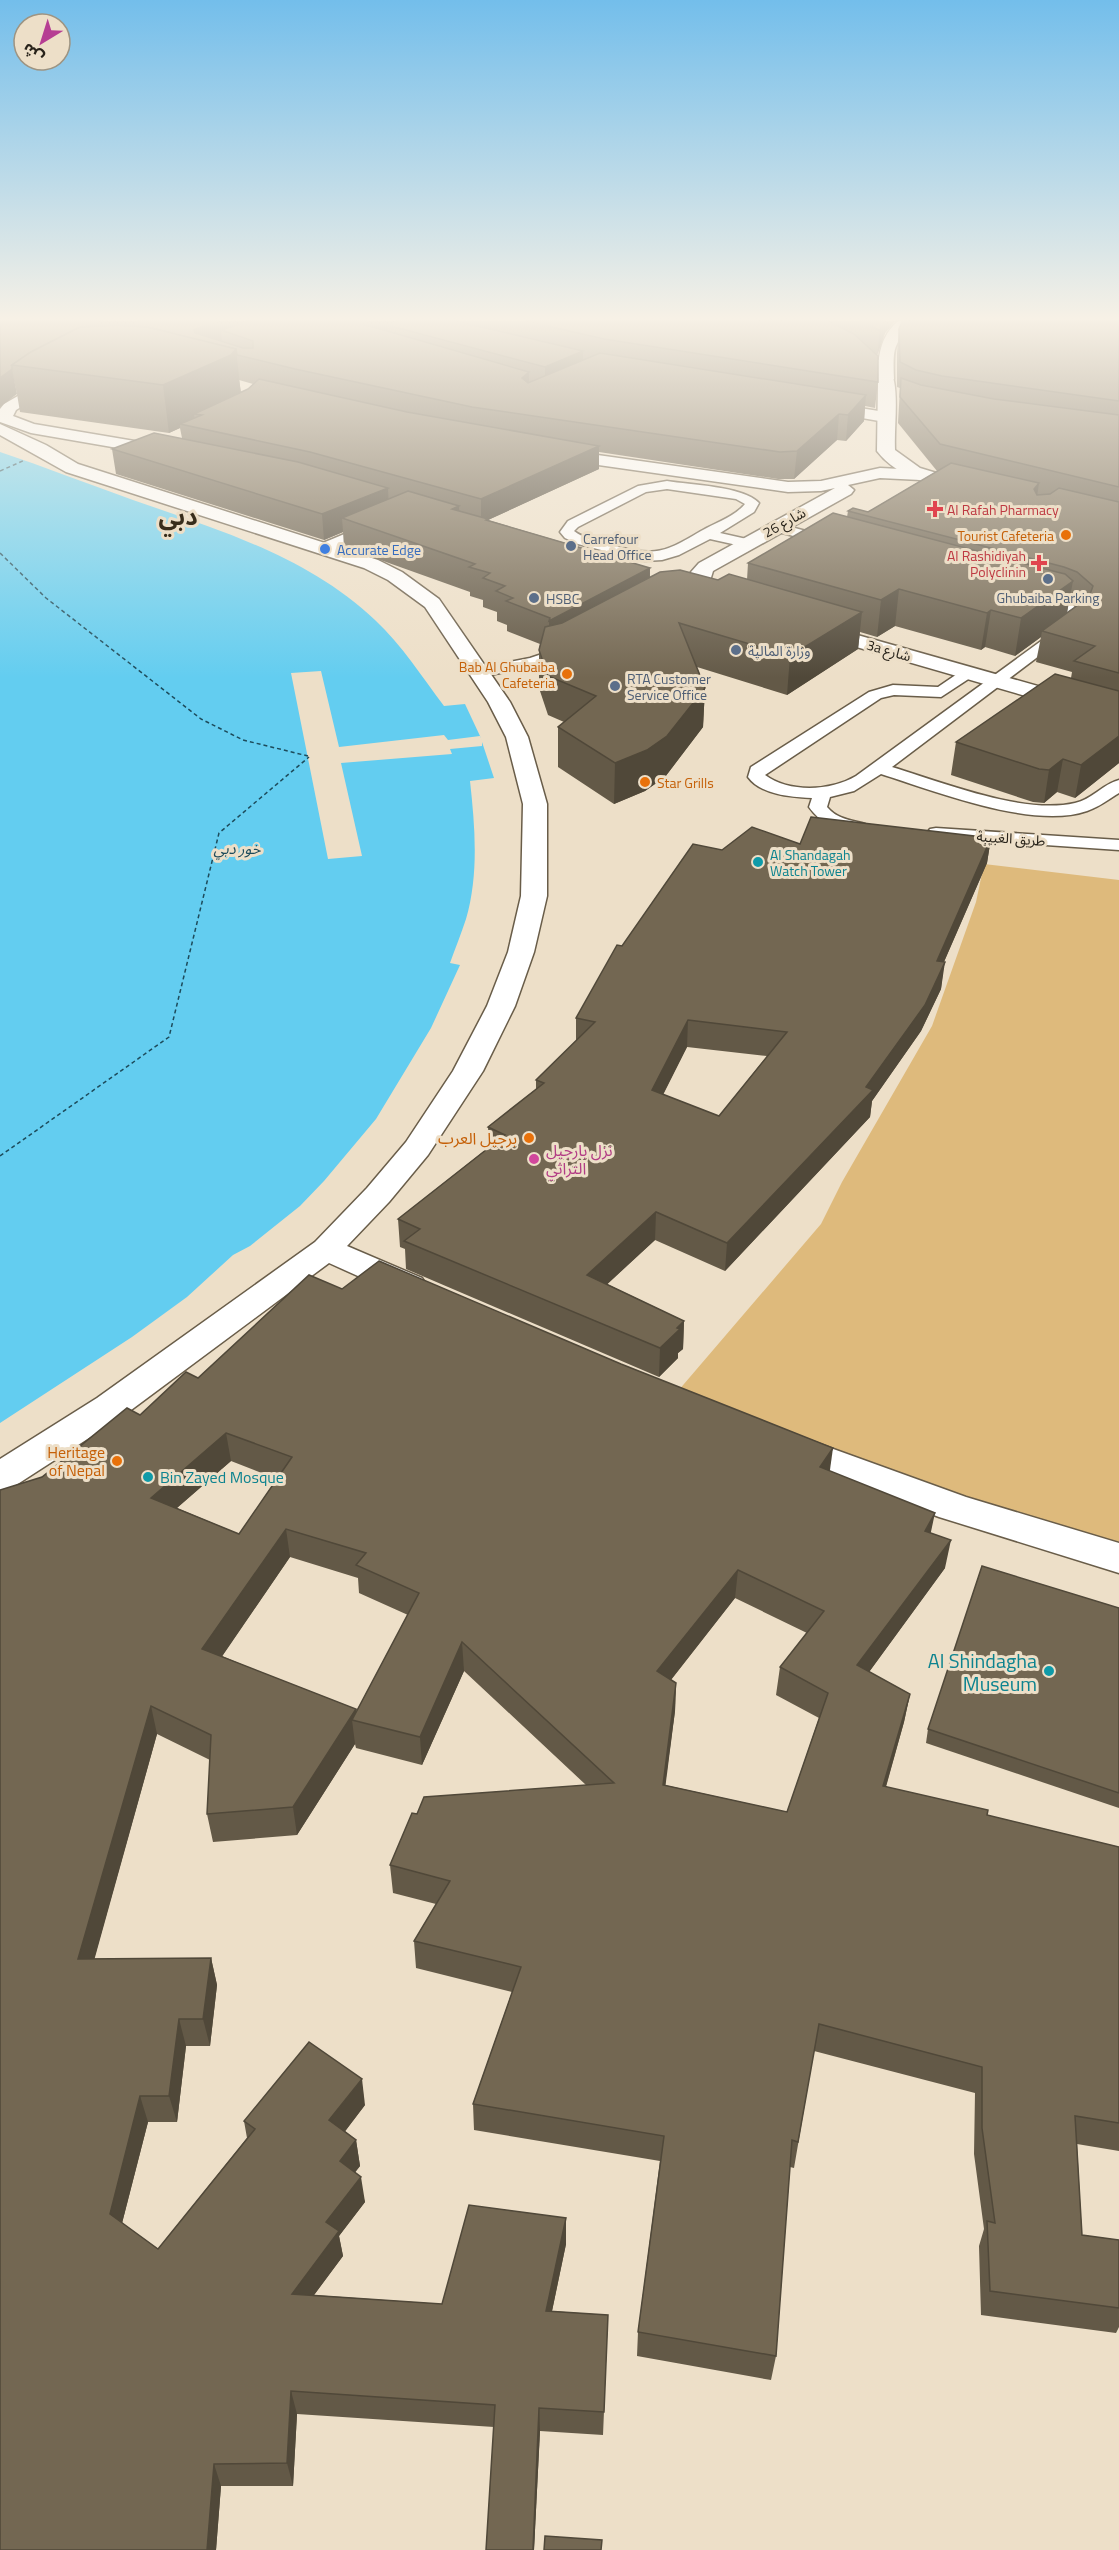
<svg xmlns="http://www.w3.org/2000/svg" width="1119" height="2550" font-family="'Titillium Web','Noto Sans Arabic',sans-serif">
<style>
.green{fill:#deba7c}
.water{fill:#63cdf0}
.pier{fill:#eddfc8}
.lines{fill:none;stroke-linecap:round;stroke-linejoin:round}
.ferry{stroke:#1d4b5b;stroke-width:1.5;stroke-dasharray:4 3;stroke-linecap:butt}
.lane-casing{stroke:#695d49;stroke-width:3}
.street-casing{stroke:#695d49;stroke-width:3}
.secondary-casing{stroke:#695d49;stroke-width:3}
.lane{fill:#fff;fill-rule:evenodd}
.street{fill:#fff;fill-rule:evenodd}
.secondary{fill:#fff;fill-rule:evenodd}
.wall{fill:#635947;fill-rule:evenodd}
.shaded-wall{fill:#504839}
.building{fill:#736752;stroke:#504839;stroke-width:1.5;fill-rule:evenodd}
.health-dot{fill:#e0444e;stroke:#eddfc8;stroke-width:2}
.food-dot{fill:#e8710a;stroke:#eddfc8;stroke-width:2}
.service-dot{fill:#5c6f8a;stroke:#eddfc8;stroke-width:2}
.shop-dot{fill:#3f7fe0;stroke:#eddfc8;stroke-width:2}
.culture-dot{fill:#0f9aa8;stroke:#eddfc8;stroke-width:2}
.hotel-dot{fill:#d1479c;stroke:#eddfc8;stroke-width:2}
.labels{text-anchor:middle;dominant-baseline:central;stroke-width:6;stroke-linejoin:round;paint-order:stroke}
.far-health-label{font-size:14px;fill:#be3a42;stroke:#eddfc8;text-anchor:start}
.far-street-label{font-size:14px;fill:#28231a;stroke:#eddfc8}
.far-food-label{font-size:14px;fill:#c56008;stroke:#eddfc8;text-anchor:end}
.far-service-label{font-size:14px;fill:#4e5e75;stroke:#eddfc8;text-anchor:start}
.far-shop-label{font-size:14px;fill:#366cbe;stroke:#eddfc8;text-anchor:start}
.far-culture-label{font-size:14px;fill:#0d838f;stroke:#eddfc8;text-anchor:start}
.far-water-label{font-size:15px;font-style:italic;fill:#1d4b5b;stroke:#eddfc8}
.food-label{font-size:16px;fill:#c56008;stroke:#eddfc8;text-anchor:end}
.hotel-label{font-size:16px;fill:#b23c85;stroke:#eddfc8;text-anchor:start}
.culture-label{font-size:16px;fill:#0d838f;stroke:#eddfc8;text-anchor:start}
.near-culture-label{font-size:20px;fill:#0d838f;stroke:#eddfc8;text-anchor:end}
.far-town-label{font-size:24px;font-weight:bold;fill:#382d1b;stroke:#eddfc8}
</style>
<rect width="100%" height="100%" fill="#eddfc8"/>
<polygon class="green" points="984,864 1119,880 1119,1557 672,1398 821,1224 842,1182 932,1026 976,902"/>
<path class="water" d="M 0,452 C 45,467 88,484 133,500 C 219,530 307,556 375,620 C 402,645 422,677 444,706 L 465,704 L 480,736 L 494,778 L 470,781 C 475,827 479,874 466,919 C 461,934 455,949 450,963 L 460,965 L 431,1028 L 376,1119 L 324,1181 L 300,1206 L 250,1246 L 233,1255 L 187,1297 L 132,1337 L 0,1423 Z"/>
<polygon class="pier" points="321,671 339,747 444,735 448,740 480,736 482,740 482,746 450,749 452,754 341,763 362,856 328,859 291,673"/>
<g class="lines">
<g class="ferry">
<polyline points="0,471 25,460"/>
<polyline points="0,553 46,598 201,719 243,740 308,756"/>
<polyline points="0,1156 169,1037 219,833 309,757"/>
</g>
<defs>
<g id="lane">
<path d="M 667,481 C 690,485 743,486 759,503 L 754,512 L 720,533 L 751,540 L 753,543 L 751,546 L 746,547 L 710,539 L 679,555 L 662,560 L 644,561 L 578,544 L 565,538 L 560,532 L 568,521 L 638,486 ZM 667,489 L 736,499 L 745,504 C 734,517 715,523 701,531 C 660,556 651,556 604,543 C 594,540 583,538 574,531 L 578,527 L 646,492 Z"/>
<polygon points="371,523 376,524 378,527 376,530 328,551 318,551 316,548 318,545"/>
<polygon points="776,523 836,539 838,542 831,546 771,530 769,527 771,524"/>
<path d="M 1038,594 L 1070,603 L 1083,614 L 1084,622 L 892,767 C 942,782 1023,815 1075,803 C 1091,800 1103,784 1119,780 L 1119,793 C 1109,799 1099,807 1087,811 C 1033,830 935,791 881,774 L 854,791 L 830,797 L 827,807 C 837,819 850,820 865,824 L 868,828 L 865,832 C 844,837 821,824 809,807 L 812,798 C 792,797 761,795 748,777 L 751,767 L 869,692 L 893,685 L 938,687 L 963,670 L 973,670 L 976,673 L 973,676 L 941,697 L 894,695 L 881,698 L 765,775 C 789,793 831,791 856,776 L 1070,620 L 1060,609 L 1033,601 L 1031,598 L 1033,595 Z"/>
<polygon points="569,645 574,647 577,650 574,653 533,667 479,677 471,672 474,669 530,658"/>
<polygon points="936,828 1119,840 1119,850 930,837 927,833 930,829"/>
</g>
<g id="street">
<path d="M 898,321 L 914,321 C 893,347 893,345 894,379 L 886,384 L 878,379 C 878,356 880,337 898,321 Z"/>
<polygon points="822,402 885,412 893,417 885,422 816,410 814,407 816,404"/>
<polygon points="0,424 46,445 78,464 378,560 402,572 439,599 510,702 528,737 547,804 547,896 534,952 515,1006 483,1071 428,1155 389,1202 347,1246 422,1278 427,1286 422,1294 410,1297 398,1294 329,1263 123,1416 13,1487 0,1491 0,1459 97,1398 315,1242 367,1188 406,1142 453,1071 487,1006 508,952 521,896 523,804 506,737 488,702 425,607 388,580 364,568 66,472 0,435"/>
<path d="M 555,449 L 788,482 L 821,481 L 880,468 L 921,470 L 927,471 L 930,475 L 927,479 L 921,480 L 880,478 L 848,485 L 854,490 L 851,494 L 713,571 L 709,584 L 720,598 L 717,602 C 703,606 697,596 689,585 L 691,572 L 699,563 L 835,488 L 821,491 L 788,492 L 549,458 L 546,454 L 549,450 Z"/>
<polygon points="789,1433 966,1497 1119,1543 1119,1573 939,1517 776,1455 771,1446 776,1437"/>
</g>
<g id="secondary">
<path d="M 757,321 C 767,321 779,320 789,322 C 815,326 888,351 894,381 C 898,402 894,428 895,450 L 920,468 L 976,485 L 979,489 L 976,493 L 970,494 C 938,486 898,479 877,451 L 878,380 C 847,342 803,335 759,324 Z"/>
<polygon points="56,374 64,379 62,382 16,410 13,416 34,424 170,447 176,448 179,452 176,456 170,457 31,433 0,422 0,409 4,404"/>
<polygon points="815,623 1119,709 1119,723 808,633 805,629 808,625"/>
</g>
</defs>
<use href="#lane" class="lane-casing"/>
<use href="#street" class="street-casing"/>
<use href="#secondary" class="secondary-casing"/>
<use href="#lane" class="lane"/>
<use href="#street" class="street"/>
<use href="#secondary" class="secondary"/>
</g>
<g class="wall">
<path d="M 0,321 L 895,321 L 885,333 L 877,355 L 878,382 L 875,408 L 865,406 L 864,421 L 846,441 L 837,440 L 794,479 L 778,479 L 599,452 L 599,469 L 488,520 L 650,568 L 650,577 L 718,580 L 747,580 L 748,563 L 847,517 L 848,511 L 868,512 L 937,471 L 898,423 L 900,388 L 897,387 L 897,353 L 899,329 L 1119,321 L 1119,763 L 1075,798 L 1057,792 L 1044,803 L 1033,802 L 951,775 L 956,742 L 1071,678 L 1072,672 L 1036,662 L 1041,637 L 1015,656 L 985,647 L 981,650 L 895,626 L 877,637 L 860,632 L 858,649 L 787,695 L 697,667 L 705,688 L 703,727 L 665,777 L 645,791 L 614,804 L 558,767 L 558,727 L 564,722 L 548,715 L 539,688 L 539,650 L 540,644 L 507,631 L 507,625 L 497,621 L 497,612 L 483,607 L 483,600 L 470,596 L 470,592 L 344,547 L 343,532 L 324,540 L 116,474 L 112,449 L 182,438 L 180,428 L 169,433 L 20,412 L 17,394 ZM 239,380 L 253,384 L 248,389 L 241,392 ZM 1069,601 L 1076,606 L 1067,612 Z"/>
<path d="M 991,838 L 987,863 L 944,962 L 941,989 L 921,1031 L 872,1101 L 870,1117 L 725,1271 L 655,1240 L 607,1284 L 684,1321 L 683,1349 L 678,1353 L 678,1358 L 659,1377 L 406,1269 L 405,1249 L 400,1247 L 398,1219 L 489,1147 L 488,1127 L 536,1089 L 536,1080 L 576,1041 L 576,1018 L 622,946 L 722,850 L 800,844 ZM 687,1047 L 767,1056 L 719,1116 L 663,1095 Z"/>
<path d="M 342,1289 L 830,1471 L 931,1533 L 945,1568 L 869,1672 L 910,1694 L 904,1722 L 886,1787 L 987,1815 L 1119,1847 L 1119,2151 L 1077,2144 L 1082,2235 L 1119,2240 L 1119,2327 L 1116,2333 L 981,2315 L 979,2246 L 984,2229 L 974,2154 L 975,2093 L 814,2051 L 794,2168 L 790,2167 L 776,2356 L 771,2380 L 637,2356 L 638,2332 L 660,2161 L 474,2130 L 473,2104 L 512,1992 L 416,1968 L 414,1941 L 436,1904 L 393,1893 L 390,1865 L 417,1814 L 586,1785 L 464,1671 L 422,1765 L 356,1748 L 355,1744 L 297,1835 L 213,1842 L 207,1814 L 210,1760 L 157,1734 L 94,1959 L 211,1958 L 217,1985 L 210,2046 L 186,2046 L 177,2122 L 148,2122 L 122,2223 L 158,2249 L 247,2138 L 244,2121 L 365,2105 L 345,2131 L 356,2140 L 360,2166 L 355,2172 L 365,2202 L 339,2236 L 343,2256 L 314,2295 L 442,2304 L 566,2218 L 566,2244 L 552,2311 L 608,2315 L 603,2435 L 540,2431 L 534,2550 L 486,2550 L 494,2427 L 297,2414 L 293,2486 L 221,2486 L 216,2550 L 0,2550 L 42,1477 L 198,1378 ZM 231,1461 L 277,1479 L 239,1534 L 177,1508 ZM 290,1557 L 358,1578 L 359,1593 L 408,1615 L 356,1712 L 222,1656 ZM 735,1598 L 807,1633 L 780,1667 L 776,1695 L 819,1718 L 787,1812 L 665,1785 L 675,1711 L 676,1683 L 671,1680 Z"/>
<polygon points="1119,1608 1119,1808 926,1743 928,1729"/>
</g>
<g class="shaded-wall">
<polygon points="103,321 162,321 74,333"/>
<polygon points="219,321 258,321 221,330 222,345 196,345 194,330"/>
<polygon points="365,321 401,321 387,325 387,334 363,324"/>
<polygon points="883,321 895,321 885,333 877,356 880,331"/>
<polygon points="236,349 241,395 202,415 194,414 195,421 180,424 180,428 169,433 163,385"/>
<polygon points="583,351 583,373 545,390 545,367"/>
<polygon points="12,369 17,394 0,407 0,378"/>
<polygon points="529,372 529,398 522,378"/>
<polygon points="866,395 864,421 846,441 848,415"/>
<polygon points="839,414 837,440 794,479 797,451"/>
<polygon points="599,446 599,469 488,520 489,547 481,524 481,499"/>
<polygon points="1039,483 1035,511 1034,489"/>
<polygon points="388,488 389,513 342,518 343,532 324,540 322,514"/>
<polygon points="459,506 460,534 452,509"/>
<polygon points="650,568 649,598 549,651 549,621"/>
<polygon points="1073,581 1066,618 1042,631 1041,637 1015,656 1021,618"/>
<polygon points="899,589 895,626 877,637 881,600"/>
<polygon points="991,610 985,647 981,650 987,613"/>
<polygon points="862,612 858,649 787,695 790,656"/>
<polygon points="705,688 703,727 665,777 645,791 614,804 615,763"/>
<polygon points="1119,736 1119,763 1075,798 1081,765"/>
<polygon points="1063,759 1057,792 1044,803 1049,770"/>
<polygon points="991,838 987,863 936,980 945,962 941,989 921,1031 872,1101 870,1117 725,1271 727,1243 866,1087 937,961"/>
<polygon points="688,1020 687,1047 651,1118 652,1090"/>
<polygon points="656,1212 655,1240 587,1303 587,1275"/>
<polygon points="684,1321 683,1349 678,1353 678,1358 659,1377 660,1348 677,1328"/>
<polygon points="226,1433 231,1461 156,1526 151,1498"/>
<polygon points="833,1448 829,1477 820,1467"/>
<polygon points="935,1513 929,1541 925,1531"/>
<polygon points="286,1529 290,1557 208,1677 202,1649"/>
<polygon points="951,1540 945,1568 853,1694 857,1665"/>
<polygon points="738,1570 735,1598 655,1700 657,1671"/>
<polygon points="462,1642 464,1671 422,1765 420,1737"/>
<polygon points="676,1683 675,1711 662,1813 663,1785"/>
<polygon points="910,1694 904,1722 878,1814 883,1786"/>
<polygon points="151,1706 157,1734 87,1986 78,1959"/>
<polygon points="356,1709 358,1721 352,1720 355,1744 297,1835 293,1807"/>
<polygon points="211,1958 217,1985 210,2046 203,2019"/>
<polygon points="179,2019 186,2046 177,2122 169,2096"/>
<polygon points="362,2079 365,2105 334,2146 329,2120"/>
<polygon points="140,2096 148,2122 118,2239 110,2214"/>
<polygon points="356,2140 360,2166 344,2187 340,2161"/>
<polygon points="361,2177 365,2202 339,2236 343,2256 297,2318 292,2294 326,2222"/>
<polygon points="566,2218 566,2244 547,2335 546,2311"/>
<polygon points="291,2391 297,2414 293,2486 287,2463"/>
<polygon points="539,2408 540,2431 534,2550 533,2550"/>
<polygon points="214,2464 221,2486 216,2550 207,2550"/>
</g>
<g class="building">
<polygon points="0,321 103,321 90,327 80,327 31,352 12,365 12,369 0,378"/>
<polygon points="139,321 219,321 194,330 195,333 243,348 253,348 253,341 221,330 248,321 365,321 363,324 529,372 522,378 528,383 600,353 866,395 848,415 839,414 797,451 780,452 472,407 295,369 237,355 236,349 147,327 129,326"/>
<polygon points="398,321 456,321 583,351 545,367 387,325"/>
<polygon points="526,321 828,321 854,334 878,356 878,382 604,339"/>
<polygon points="862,321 883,321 880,331"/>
<polygon points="902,321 1119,321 1119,401 942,376 916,370 900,362 899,329"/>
<polygon points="116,325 147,327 236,349 231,355 163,385 12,365 31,352 80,327"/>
<polygon points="901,378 921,385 994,399 1119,415 1119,487 940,444 900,397"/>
<polygon points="259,379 407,412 599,446 481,499 310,452 180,424 202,415 194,414 248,389"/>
<polygon points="154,433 298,462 388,488 322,514 112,449"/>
<polygon points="951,463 1039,483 1034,489 1037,495 1050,494 1059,488 1119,502 1119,673 1074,661 1095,646 1042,631 1089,597 1093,586 1077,572 1064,567 848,511 853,508 868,512"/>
<polygon points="408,491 459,506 452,509 488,519 486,520 650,568 549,621 550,618 506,601 513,598 496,591 505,586 483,578 490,573 469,567 475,564 342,518"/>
<polygon points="833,513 1053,571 1065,574 1073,581 1021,618 991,610 987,613 899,589 881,600 748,563"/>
<polygon points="680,570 718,580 729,574 862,612 790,656 679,623 705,688 667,736 647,750 615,763 558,727 596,696 548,676 539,650 545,627 562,623 660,572"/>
<polygon points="1055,674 1119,691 1119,736 1081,765 1063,759 1049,770 1039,769 956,742"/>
<path d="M 811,817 L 991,838 L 937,961 L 945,962 L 925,1005 L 866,1087 L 873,1090 L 727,1243 L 656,1212 L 587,1275 L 684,1321 L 677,1328 L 680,1329 L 660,1348 L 404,1241 L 420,1229 L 398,1219 L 505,1135 L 488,1127 L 544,1083 L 536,1080 L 595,1022 L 576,1018 L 617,945 L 622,946 L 693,844 L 722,850 L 752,827 L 800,844 ZM 688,1020 L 787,1032 L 719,1116 L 652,1090 Z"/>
<path d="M 379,1261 L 621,1364 L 833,1448 L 820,1467 L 935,1513 L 925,1531 L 951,1540 L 857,1665 L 910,1694 L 883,1786 L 988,1810 L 987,1815 L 1119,1847 L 1119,2123 L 1075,2116 L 1082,2235 L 1119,2240 L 1119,2308 L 990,2291 L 987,2221 L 995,2223 L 982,2128 L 982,2067 L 819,2024 L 798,2142 L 792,2140 L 776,2356 L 638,2332 L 664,2136 L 473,2104 L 521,1967 L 414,1941 L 450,1881 L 390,1865 L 412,1813 L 417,1814 L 424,1797 L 614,1783 L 462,1642 L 420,1737 L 352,1720 L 419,1593 L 356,1565 L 366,1553 L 286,1529 L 202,1649 L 356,1709 L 293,1807 L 207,1814 L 211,1735 L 151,1706 L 78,1959 L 211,1958 L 203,2019 L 179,2019 L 169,2096 L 140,2096 L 110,2214 L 158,2249 L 255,2129 L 244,2121 L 309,2042 L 362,2079 L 329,2120 L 356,2140 L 340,2161 L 361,2177 L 326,2222 L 339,2231 L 292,2294 L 442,2304 L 469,2205 L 566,2218 L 546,2311 L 608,2315 L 604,2412 L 539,2408 L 533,2550 L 486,2550 L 495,2405 L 291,2391 L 287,2463 L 214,2464 L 207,2550 L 0,2550 L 0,1490 L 42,1477 L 127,1408 L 140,1415 L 186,1372 L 198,1378 L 309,1275 L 342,1289 ZM 226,1433 L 292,1457 L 239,1534 L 151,1498 ZM 738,1570 L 824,1611 L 780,1667 L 828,1693 L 787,1812 L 663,1785 L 676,1683 L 657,1671 Z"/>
<polygon points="982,1566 1119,1608 1119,1793 928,1729"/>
<polygon points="545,2536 602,2540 601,2550 544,2550"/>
</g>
<linearGradient id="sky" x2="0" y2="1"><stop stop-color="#73beeb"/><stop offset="0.47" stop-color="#f7f1e6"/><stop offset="1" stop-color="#f7f1e6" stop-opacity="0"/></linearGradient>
<rect width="1119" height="678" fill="url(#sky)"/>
<g class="health-dot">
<path d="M932 500h6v6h6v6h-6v6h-6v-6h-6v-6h6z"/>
<path d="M1036 554h6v6h6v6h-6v6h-6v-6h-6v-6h6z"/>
</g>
<g class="food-dot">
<circle cx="1066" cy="535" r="6"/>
<circle cx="567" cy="674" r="6"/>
<circle cx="645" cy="782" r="6"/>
<circle cx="529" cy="1138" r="6"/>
<circle cx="117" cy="1461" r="6"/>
</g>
<g class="service-dot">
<circle cx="571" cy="546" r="6"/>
<circle cx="1048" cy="579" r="6"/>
<circle cx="534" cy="598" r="6"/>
<circle cx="736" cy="650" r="6"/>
<circle cx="615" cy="686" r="6"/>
</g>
<circle class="shop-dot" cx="325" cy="549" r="6"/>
<g class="culture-dot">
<circle cx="758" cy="862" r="6"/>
<circle cx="148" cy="1477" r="6"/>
<circle cx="1049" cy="1671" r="6"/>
</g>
<circle class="hotel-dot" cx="534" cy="1159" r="6"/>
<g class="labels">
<g class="far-health-label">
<text x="947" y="509">Al Rafah Pharmacy</text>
<text x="1026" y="555" text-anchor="end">Al Rashidiyah<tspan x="1026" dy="16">Polyclinin</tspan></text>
</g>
<g class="far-street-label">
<text transform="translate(784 522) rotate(-29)">شارع 26</text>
<text transform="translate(889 650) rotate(16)">3a شارع</text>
<text transform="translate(1011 838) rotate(4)">طريق الغبيبة</text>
</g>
<g class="far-food-label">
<text x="1054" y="535">Tourist Cafeteria</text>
<text x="555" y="666">Bab Al Ghubaiba<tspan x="555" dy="16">Cafeteria</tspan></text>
<text x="657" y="782" text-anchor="start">Star Grills</text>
</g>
<g class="far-service-label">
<text x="583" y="538">Carrefour<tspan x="583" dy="16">Head Office</tspan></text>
<text x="1048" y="597" text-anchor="middle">Ghubaiba Parking</text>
<text x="546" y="598">HSBC</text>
<text x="748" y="650">وزارة المالية</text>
<text x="627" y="678">RTA Customer<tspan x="627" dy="16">Service Office</tspan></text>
</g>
<g class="far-shop-label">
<text x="337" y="549">Accurate Edge</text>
</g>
<g class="far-culture-label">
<text x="770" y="854">Al Shandagah<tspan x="770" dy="16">Watch Tower</tspan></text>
</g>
<g class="far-water-label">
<text x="237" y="848">خور دبي</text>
</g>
<g class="food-label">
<text x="517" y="1138">برجيل العرب</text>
<text x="105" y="1452">Heritage<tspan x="105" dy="18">of Nepal</tspan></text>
</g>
<g class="hotel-label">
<text x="546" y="1150">نزل بارجيل<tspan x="546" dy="18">التراثي</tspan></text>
</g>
<g class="culture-label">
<text x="160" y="1477">Bin Zayed Mosque</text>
</g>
<g class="near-culture-label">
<text x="1037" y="1660">Al Shindagha<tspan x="1037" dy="23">Museum</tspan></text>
</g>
<g class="far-town-label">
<text x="178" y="516">دبي</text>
</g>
</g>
<g transform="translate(42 42) rotate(218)"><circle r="28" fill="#eddfc8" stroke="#9e9482" stroke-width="1.5"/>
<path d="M0-4.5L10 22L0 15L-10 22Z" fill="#b63e93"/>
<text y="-9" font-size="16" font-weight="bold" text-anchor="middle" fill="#28231a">ش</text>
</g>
</svg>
